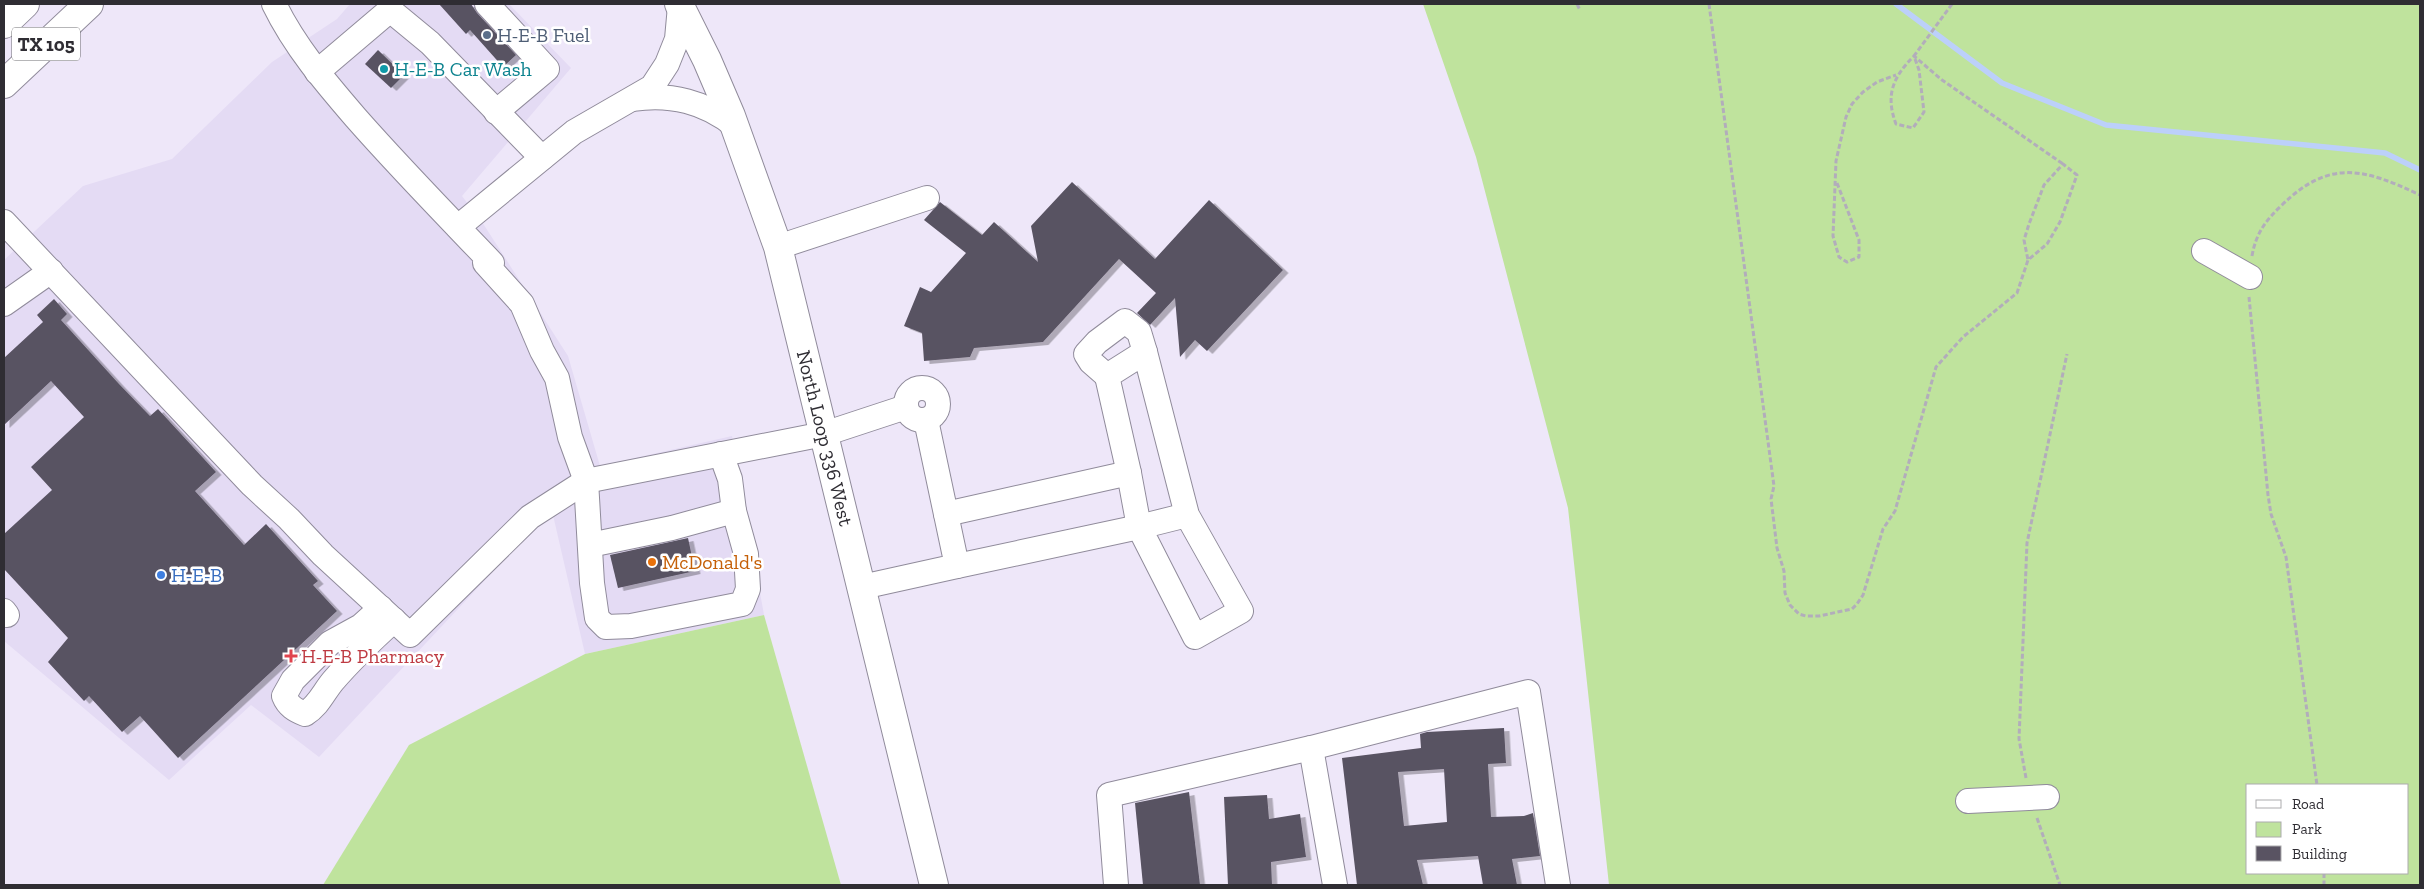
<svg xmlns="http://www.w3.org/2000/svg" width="2424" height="889" font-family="'Zilla Slab',serif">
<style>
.built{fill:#e4dbf4}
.green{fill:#bfe39d;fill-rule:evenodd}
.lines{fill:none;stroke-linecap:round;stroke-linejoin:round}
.stream{stroke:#bcd0fa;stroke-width:5.5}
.building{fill:#595362;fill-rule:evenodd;filter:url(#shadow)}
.minor-casing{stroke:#908b9b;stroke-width:26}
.major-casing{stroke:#908b9b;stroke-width:30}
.path{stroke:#b2adbb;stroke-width:3;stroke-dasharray:5 2.5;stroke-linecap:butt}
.minor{stroke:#fff;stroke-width:24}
.major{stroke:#fff;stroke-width:28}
.service-dot{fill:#5c6f8a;stroke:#fff;stroke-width:2}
.culture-dot{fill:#0f9aa8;stroke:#fff;stroke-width:2}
.food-dot{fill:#e8710a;stroke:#fff;stroke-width:2}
.shop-dot{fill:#3f7fe0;stroke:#fff;stroke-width:2}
.health-dot{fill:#e0444e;stroke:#fff;stroke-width:2}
.labels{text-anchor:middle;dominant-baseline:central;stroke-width:5;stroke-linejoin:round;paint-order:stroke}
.shield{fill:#fff;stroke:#6d6c70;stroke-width:1}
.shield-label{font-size:19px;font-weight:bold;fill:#2f2d33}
.service-label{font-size:20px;fill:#4e5e75;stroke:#fff;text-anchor:start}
.culture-label{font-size:20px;fill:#0d838f;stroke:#fff;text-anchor:start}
.street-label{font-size:20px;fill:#2f2d33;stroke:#fff}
.food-label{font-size:20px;fill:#c56008;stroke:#fff;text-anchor:start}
.shop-label{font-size:20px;fill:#366cbe;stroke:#fff;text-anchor:start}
.health-label{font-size:20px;fill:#be3a42;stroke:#fff;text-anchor:start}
</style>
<defs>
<filter id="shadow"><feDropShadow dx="5.5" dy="3" stdDeviation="0" flood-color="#0004"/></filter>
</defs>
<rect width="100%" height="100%" fill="#eee7f9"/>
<polygon class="built" points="350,4 509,4 571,68 462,196 484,225 568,356 600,466 732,436 764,615 585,654 553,515 534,528 319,757 251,705 169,780 4,641 4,260 83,186 172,159 272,62 337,19"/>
<g class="green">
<path d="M 1423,4 L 2420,4 L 2420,885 L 1609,885 L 1568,508 L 1476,157 ZM 2248,785 L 2408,785 L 2408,873 L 2248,873 Z"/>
<polygon points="764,615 841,885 323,885 409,745 585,654"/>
</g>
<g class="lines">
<polyline class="stream" points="1896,4 2002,83 2106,125 2385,153 2420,170"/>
</g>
<g class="building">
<polygon points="439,4 471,4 477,13 516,55 503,67 470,30 466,34"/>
<polygon points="378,50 404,75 391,88 365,64"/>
<polygon points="1072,182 1155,259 1209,200 1283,270 1207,351 1195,340 1180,357 1175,298 1150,325 1137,313 1156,293 1119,259 1043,342 974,348 970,357 924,361 922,333 904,326 920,287 931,292 966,253 924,220 940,202 982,235 994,222 1038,262 1031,226"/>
<polygon points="54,299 67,314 61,320 119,384 150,416 158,409 216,472 195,491 244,545 266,524 318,581 313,585 337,611 178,758 140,716 122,732 89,696 84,701 48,662 68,638 4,569 4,534 52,490 31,467 84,417 51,381 4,425 4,358 43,322 37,315"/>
<polygon points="688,538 695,571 618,588 610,555"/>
<path d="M 1504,728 L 1506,763 L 1488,764 L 1491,817 L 1524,816 L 1533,813 L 1540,856 L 1512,859 L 1517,885 L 1483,885 L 1478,856 L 1417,860 L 1423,885 L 1357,885 L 1342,758 L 1421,748 L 1420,734 L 1427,732 ZM 1444,769 L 1447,822 L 1404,826 L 1398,772 Z"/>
<polygon points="1189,792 1200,885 1143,885 1135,803"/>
<polygon points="1267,795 1269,819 1300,814 1306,857 1271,862 1272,885 1228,885 1224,797"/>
</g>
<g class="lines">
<defs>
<g id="minor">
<path d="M 274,4 C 295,47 325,82 356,118 C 400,168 446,215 492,263 L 485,263 L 522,304 L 542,351 L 557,378 L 570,437 L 586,481 L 592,583 L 597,618 L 606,627 L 631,626 L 742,604 L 748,589 L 746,554 L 734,511 L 730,479 L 721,454"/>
<polyline points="487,4 547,69 496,112"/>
<polyline points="317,72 390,10 430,43 542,158"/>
<path d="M 633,99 C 670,93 706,102 735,126"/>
<polyline points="4,222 252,485 289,519 323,555 410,635 530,517 586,481 824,434 906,407"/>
<polyline points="458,227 574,132 652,87 667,64 677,39 680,6"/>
<polyline points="778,247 927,198"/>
<polyline points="2204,251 2250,277"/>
<polyline points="4,304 51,271"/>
<polyline points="1107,376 1091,362 1086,354 1097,342 1125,321 1139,332 1145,352"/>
<circle cx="922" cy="404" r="16"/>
<polyline points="1129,473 1107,376 1145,352 1187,515 1241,611 1195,637 1139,527 1187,515"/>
<polyline points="946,514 1129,473 1139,527 957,566"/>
<polyline points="590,545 672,528 734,511"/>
<polyline points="862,587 957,566 926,420"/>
<path d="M 381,608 L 361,626 L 330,643 L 293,680 L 284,696 C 288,706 295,710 305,714 C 319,705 323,693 333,681 C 352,659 372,640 394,620"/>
<polyline points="4,611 7,615"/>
<polyline points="1311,748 1335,885"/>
<polyline points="1968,801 2047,797"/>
<polyline points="1116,885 1109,795 1311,748 1528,692 1558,885"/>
</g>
<g id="major">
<polyline points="679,4 707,60 731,116 778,247 934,885"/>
<polyline points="4,24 25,4"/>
<polyline points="4,84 89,4"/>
</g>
</defs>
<use href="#minor" class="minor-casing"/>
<use href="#major" class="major-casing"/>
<g class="path">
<polyline points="1577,4 1580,10"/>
<polyline points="1709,4 1774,486 1771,499 1777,548 1784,571 1785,593 1790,605 1799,614 1806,616 1819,616 1852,609 1857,604 1863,595 1883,529 1895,511 1936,367 1963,337 2017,293 2028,260 2047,244 2060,222 2077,175 2063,164 2044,185 2029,224 2024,240 2028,260"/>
<path d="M 1952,4 L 1914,56 L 1919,70 L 1924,112 L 1913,128 L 1896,124 C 1885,95 1893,77 1914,56 L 1942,80 L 2063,164"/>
<polyline points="1837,183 1859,240 1859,257 1847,262 1839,257 1833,236 1836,161 1846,117 1852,104 1863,92 1877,82 1896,75"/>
<path d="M 2252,256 C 2256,233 2266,220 2282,205 C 2330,158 2365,169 2420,195"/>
<polyline points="2249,297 2268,495 2271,514 2286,557 2317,785"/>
<polyline points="2026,778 2019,739 2027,543 2067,354"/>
<polyline points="2037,818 2060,885"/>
<polyline points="2324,873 2324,885"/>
</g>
<use href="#minor" class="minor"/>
<use href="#major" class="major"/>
</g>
<circle class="service-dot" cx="487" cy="35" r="5"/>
<circle class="culture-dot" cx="384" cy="69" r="5"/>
<circle class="food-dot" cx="652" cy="562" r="5"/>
<circle class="shop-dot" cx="161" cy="575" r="5"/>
<path class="health-dot" d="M288.5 648.5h5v5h5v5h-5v5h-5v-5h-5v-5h5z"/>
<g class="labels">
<rect class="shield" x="12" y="27.5" width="68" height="33" rx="4"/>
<g class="shield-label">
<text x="46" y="44">TX 105</text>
</g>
<g class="service-label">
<text x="497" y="35">H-E-B Fuel</text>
</g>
<g class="culture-label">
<text x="394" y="69">H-E-B Car Wash</text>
</g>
<g class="street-label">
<text transform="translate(825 438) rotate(76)">North Loop 336 West</text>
</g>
<g class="food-label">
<text x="662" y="562">McDonald's</text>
</g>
<g class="shop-label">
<text x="171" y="575">H-E-B</text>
</g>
<g class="health-label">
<text x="301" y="656">H-E-B Pharmacy</text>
</g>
</g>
<rect width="2424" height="889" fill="none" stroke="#2f2d33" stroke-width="10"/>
<rect x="2246" y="784" width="162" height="90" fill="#ffffff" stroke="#acabad"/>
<rect x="2256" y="800" width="25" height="8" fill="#ffffff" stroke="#acabad"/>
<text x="2292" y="809" font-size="15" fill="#2f2d33">Road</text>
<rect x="2256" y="822" width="25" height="15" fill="#bfe39d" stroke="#acabad"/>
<text x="2292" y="834" font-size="15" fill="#2f2d33">Park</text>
<rect x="2256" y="846" width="25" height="15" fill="#595362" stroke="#acabad"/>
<text x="2292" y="859" font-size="15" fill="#2f2d33">Building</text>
</svg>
